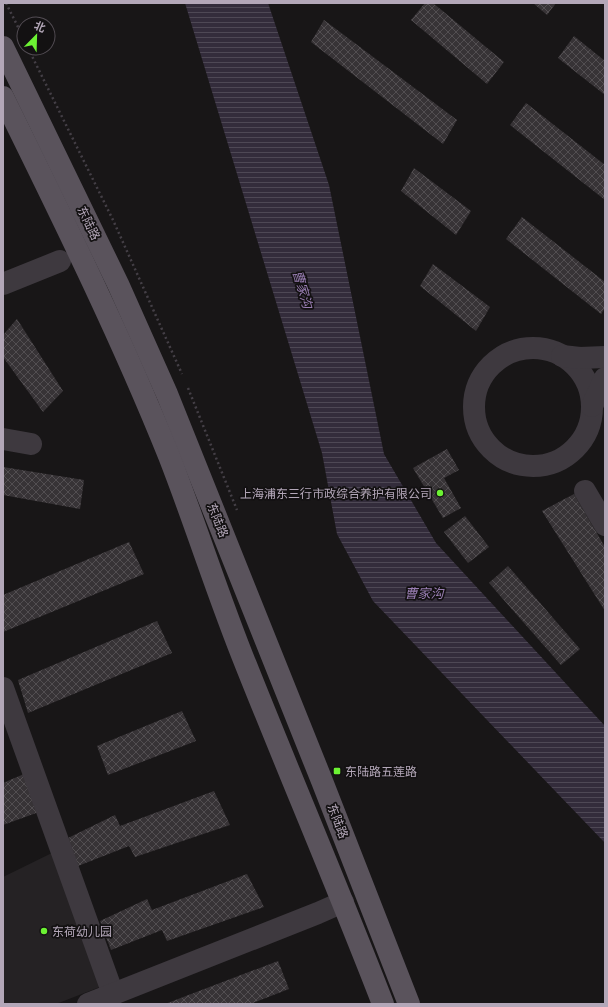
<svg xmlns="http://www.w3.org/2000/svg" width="608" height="1007" font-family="'Open Sans','Noto Sans SC',sans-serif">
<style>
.built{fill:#252224}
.water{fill:url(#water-rules)}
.building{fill:url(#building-cross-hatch)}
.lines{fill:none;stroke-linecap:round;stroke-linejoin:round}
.path{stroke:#443f46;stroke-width:2.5;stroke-dasharray:2 3;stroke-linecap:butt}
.minor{stroke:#3e393f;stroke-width:22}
.major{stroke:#5a535c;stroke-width:22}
.poi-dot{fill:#6cf233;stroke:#131112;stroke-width:1.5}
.labels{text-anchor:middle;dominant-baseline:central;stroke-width:3.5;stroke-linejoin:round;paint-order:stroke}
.street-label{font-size:12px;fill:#b3a7b8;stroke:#131112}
.poi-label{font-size:12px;fill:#b3a7b8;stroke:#131112;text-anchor:start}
.water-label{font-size:13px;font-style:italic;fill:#997eb3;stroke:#131112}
</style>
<defs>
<pattern id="water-rules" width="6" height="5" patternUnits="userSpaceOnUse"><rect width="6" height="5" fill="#332c3b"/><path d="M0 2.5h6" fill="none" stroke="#4e4855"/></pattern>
<pattern id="building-cross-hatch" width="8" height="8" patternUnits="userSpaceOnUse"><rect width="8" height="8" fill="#373336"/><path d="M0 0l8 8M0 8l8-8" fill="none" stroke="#524e51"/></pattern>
</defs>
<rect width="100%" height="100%" fill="#181617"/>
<polygon class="built" points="56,851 105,985 56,1004 3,1004 3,877"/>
<polygon class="water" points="185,3 268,3 329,185 384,454 436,543 605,726 605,843 373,601 337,534 322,453"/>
<g class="building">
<polygon points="425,3 433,3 504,62 487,84 411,20"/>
<polygon points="533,3 556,3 547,15"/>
<polygon points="324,20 457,120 443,144 311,42"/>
<polygon points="574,36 605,61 605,95 558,58"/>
<polygon points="526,103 605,165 605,200 510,125"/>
<polygon points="414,168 471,211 456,235 401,191"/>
<polygon points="522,217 605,282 605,308 601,314 506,239"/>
<polygon points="433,264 490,307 476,331 420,286"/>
<polygon points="17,319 63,391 43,412 3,357 3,335"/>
<polygon points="447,449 459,470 444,478 461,508 443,518 413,468"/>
<polygon points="3,467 84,480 80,509 3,495"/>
<polygon points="574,494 605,547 605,611 542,511"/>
<polygon points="465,516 489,547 468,563 444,532"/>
<polygon points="129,542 144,574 3,632 3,595"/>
<polygon points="508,566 580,649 561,665 489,583"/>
<polygon points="157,621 172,653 28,713 18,680"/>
<polygon points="182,711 196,741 108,775 97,746"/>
<polygon points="24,774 39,812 3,825 3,783"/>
<polygon points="214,791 230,825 135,857 129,846 78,866 68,838 115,815 120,826"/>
<polygon points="247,874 264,907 167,941 162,930 111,950 100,921 147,899 152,910"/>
<polygon points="278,961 289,989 250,1004 165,1004"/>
</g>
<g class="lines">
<g class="path">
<polyline points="6,3 24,39"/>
<polyline points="28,48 113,220 182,374"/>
<polyline points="188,388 237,510"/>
</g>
<g class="minor">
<polyline points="3,284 60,261"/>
<circle cx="533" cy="407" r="59"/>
<polyline points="562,356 580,358 605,357"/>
<polyline points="592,406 605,378"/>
<polyline points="3,439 31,444"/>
<polyline points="585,491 605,525"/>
<polyline points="3,688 113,994"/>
<polyline points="88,1004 318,913 343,902"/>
</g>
<g class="major">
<polyline points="3,47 118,284 167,394 322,781 409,1004"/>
<path d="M 3,97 C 61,215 120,334 169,456 C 196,525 218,596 246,665 C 291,778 339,890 383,1004"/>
</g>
</g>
<g class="poi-dot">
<circle cx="440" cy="493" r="4"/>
<rect x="333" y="767" width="8" height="8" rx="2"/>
<circle cx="44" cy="931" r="4"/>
</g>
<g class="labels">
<g class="street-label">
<text transform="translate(89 223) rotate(64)">东陆路</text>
<text transform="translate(218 520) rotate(68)">东陆路</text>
<text transform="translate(338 821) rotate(69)">东陆路</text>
</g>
<g class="poi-label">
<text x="432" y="493" text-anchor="end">上海浦东三行市政综合养护有限公司</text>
<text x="345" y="771">东陆路五莲路</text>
<text x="52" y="931">东荷幼儿园</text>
</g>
<g class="water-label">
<text transform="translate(303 289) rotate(74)">曹家沟</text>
<text x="424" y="593">曹家沟</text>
</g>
</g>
<rect width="608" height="1007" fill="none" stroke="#b3a7b8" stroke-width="8"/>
<g transform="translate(36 36) rotate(23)"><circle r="19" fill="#131112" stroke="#534d54"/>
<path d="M0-3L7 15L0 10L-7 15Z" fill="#6cf233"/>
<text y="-6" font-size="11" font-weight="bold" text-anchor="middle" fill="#b3a7b8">北</text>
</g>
</svg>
